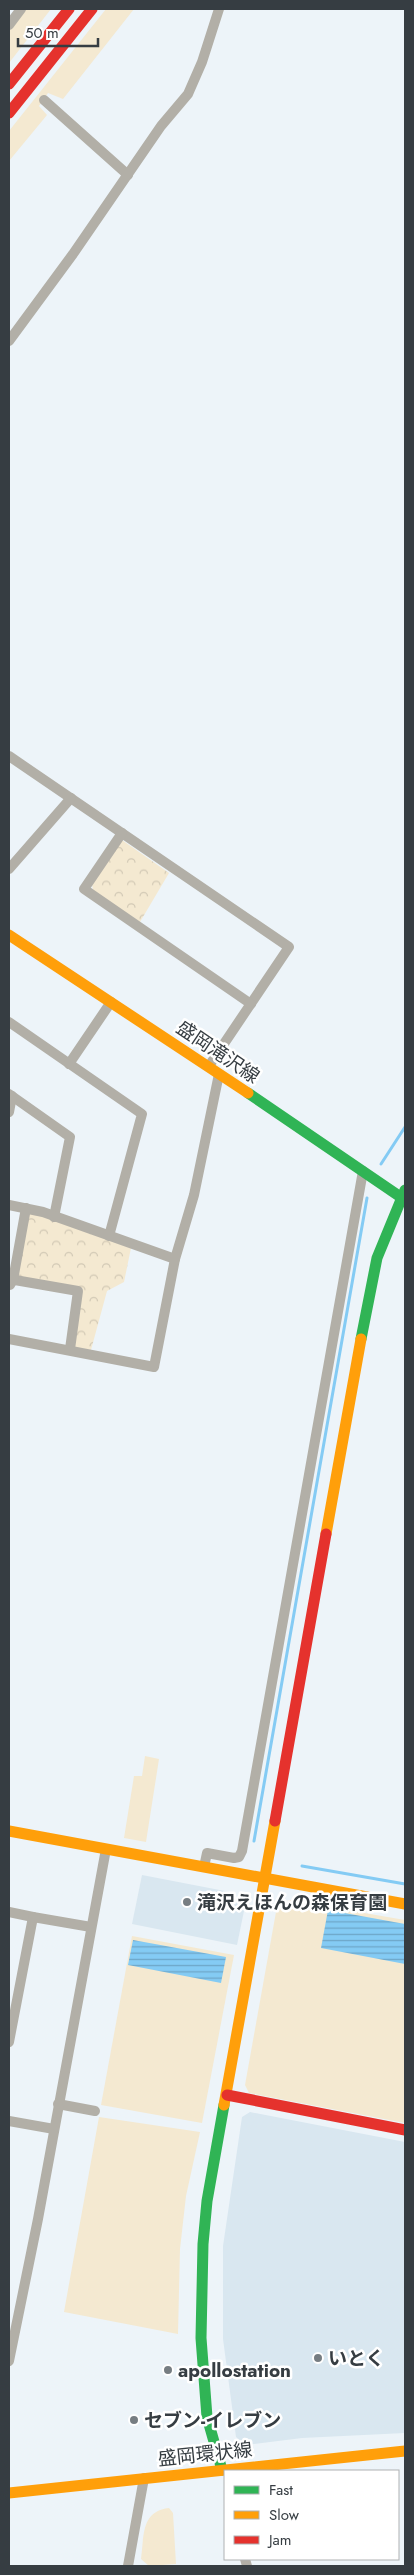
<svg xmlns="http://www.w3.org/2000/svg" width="414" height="2575" font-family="Jost,'Noto Sans JP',sans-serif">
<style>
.built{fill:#d9e7f0}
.grass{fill:#f4e9d1}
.forest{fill:url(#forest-crowns)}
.water{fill:url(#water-rules)}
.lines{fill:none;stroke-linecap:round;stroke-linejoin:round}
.stream{stroke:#84cbf4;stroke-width:3}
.street{stroke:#b2afa7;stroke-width:10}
.fast{stroke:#30b455;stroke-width:11}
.slow{stroke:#ff9f0a;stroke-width:11}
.jam{stroke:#e5322d;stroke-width:11}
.poi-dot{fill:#767d82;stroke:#fff;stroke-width:2}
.labels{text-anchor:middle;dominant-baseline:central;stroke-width:5;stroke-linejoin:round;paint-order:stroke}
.street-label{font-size:19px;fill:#363d42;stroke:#fff}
.poi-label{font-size:19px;font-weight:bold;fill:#363d42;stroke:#fff;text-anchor:start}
</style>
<defs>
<pattern id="forest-crowns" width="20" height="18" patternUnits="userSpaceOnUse" patternTransform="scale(1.25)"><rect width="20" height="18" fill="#f4e9d1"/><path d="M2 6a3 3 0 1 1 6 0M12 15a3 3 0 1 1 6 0" fill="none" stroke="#d2c9b5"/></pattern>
<pattern id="water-rules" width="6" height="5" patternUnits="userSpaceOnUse" patternTransform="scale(1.25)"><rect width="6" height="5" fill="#84cbf4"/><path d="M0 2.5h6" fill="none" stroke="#6da6c7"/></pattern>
</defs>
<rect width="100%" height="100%" fill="#edf4f9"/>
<g class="built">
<polygon points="142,1875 230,1892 244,1911 237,1945 132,1924"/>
<polygon points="250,2112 405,2142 405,2433 302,2438 246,2445 236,2437 223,2339 223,2246 242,2117"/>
</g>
<g class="grass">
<polygon points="26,9 51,9 9,63 9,31"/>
<polygon points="106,9 134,9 63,99 48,93 39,106 47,115 9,161 9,131"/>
<polygon points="145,1756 159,1759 146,1842 124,1838 134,1776 142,1776"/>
<polygon points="289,1900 405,1920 405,2123 249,2093 245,2085 276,1912"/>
<polygon points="132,1936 234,1955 202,2123 101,2105"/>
<polygon points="99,2117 200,2132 186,2196 180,2249 178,2334 64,2312"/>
<path d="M 169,2508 L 173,2513 L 176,2564 L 149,2566 L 141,2559 C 144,2536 141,2511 169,2508 Z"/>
</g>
<g class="forest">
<polygon points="122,840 169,873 140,922 93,891 92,884"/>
<polygon points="28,1211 131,1248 124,1282 107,1291 91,1350 73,1347 81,1289 17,1278"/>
</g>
<g class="water">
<polygon points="328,1910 405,1924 405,1964 321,1948"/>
<polygon points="133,1940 226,1957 221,1983 128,1965"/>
</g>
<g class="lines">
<g class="stream">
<polyline points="381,1164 405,1127"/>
<polyline points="254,1841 367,1198"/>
<polyline points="302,1866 405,1884"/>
</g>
<g class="street">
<polyline points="9,25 21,9"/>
<polyline points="44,100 128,175"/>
<polyline points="9,341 73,254 161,126 188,94 202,62 219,9"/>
<polyline points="9,756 289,947 209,1066"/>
<polyline points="122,833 84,889 251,1004"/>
<polyline points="9,869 71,798"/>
<polyline points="9,1022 142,1114 109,1236"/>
<polyline points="69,1064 111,1002"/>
<polyline points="9,1094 70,1137 54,1217"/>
<polyline points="9,1112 12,1096"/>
<polyline points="9,1205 43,1212 175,1259"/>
<polyline points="9,1279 78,1291 70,1349"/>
<polyline points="10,1285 13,1280 26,1208"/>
<polyline points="9,1339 154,1367 175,1259 194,1195 219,1074"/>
<polyline points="204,1867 207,1853 234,1858 239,1857 242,1851 363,1171"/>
<polyline points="9,1912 33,1917 9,2042"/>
<polyline points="33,1917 91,1927"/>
<polyline points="58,2104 95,2111"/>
<polyline points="9,2121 54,2129"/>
<polyline points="9,2361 38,2219 106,1849"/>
<polyline points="245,2559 247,2566"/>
<polyline points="128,2566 144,2478"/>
</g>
<g class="fast">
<polyline points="248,1093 405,1200"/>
<polyline points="361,1339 377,1258 405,1190"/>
<polyline points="222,2470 207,2417 201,2338 203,2244 207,2201 224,2105"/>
</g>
<g class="slow">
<polyline points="9,935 248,1093"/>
<polyline points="326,1534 361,1339"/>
<polyline points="9,1831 405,1904"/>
<polyline points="224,2105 275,1821"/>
<polyline points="9,2493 405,2451"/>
</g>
<g class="jam">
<polyline points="9,84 69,9"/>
<polyline points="9,113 92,9"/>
<polyline points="275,1821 326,1534"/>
<polyline points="227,2095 405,2130"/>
</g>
</g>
<g class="poi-dot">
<circle cx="187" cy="1902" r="5"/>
<circle cx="318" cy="2358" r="5"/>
<circle cx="168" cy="2370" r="5"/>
<circle cx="134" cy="2420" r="5"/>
</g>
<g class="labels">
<g class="street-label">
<text transform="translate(218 1052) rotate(34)">盛岡滝沢線</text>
<text transform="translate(205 2454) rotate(-6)">盛岡環状線</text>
</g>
<g class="poi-label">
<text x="197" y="1902">滝沢えほんの森保育園</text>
<text x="328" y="2358">いとく</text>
<text x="178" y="2370">apollostation</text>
<text x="144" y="2420">セブン-イレブン</text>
</g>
</g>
<rect width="414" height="2575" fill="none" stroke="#363d42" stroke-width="20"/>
<rect x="224" y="2470" width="175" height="90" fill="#ffffff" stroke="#afb1b3"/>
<rect x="234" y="2486" width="25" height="8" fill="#30b455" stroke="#afb1b3"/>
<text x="269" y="2495" font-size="15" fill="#363d42">Fast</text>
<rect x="234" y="2511" width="25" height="8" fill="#ff9f0a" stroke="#afb1b3"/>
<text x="269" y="2520" font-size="15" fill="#363d42">Slow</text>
<rect x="234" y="2536" width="25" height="8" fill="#e5322d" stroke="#afb1b3"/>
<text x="269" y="2545" font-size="15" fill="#363d42">Jam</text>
<path d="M18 38v8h80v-8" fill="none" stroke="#363d42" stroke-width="2.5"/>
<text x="25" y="38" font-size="15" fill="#363d42" stroke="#ffffff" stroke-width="4" paint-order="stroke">50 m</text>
</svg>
